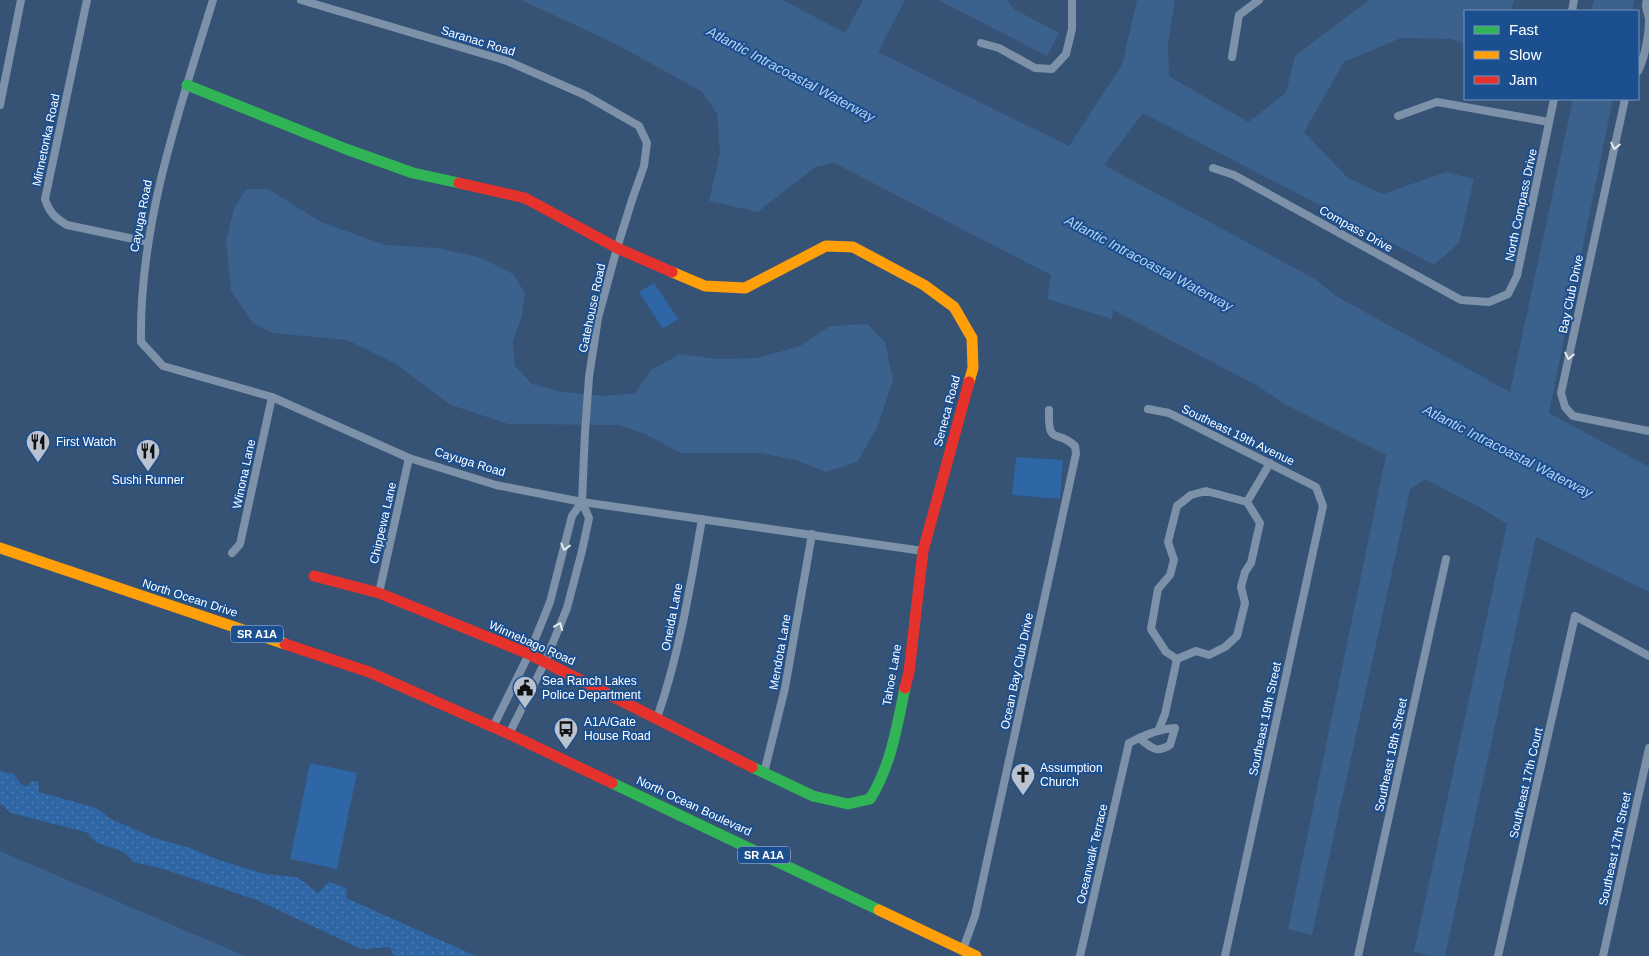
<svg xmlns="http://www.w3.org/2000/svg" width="1649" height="956" font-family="Helvetica,sans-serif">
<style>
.grass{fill:url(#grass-dots)}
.pitch{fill:#2f66a5}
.water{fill:#3b618d}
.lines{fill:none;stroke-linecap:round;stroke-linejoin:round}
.street{stroke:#7d92a8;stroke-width:8}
.fast{stroke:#30b455;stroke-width:11}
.slow{stroke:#ff9f0a;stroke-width:11}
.jam{stroke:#e5322d;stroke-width:11}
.oneway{stroke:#e5e9ee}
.labels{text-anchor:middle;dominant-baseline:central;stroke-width:4;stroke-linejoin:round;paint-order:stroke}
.shield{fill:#1b4f8f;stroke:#bbcadd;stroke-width:1}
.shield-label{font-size:11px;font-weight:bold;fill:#fff}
.street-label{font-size:12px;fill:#fff;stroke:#1b4f8f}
.poi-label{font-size:12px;fill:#fff;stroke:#1b4f8f;text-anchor:start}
.water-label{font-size:14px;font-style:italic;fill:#b5d3f5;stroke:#1b4f8f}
</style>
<defs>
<pattern id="grass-dots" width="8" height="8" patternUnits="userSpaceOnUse" patternTransform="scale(1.25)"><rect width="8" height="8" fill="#2f66a5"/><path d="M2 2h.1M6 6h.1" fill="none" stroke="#4e7db2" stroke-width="1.8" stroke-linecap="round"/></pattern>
</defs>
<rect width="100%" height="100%" fill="#365274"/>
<polygon class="grass" points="0,770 2,772 14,774 21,784 27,787 32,781 38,782 39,792 96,808 111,819 152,837 190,848 216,859 265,874 297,877 318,893 329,882 347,888 346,898 476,956 394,956 390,947 361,949 257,900 160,868 133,862 124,852 97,843 86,832 11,813 0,803"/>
<g class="pitch">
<polygon points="654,283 678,319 663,329 639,292"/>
<polygon points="1016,457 1063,460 1060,499 1012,495"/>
<polygon points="310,763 357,773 337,869 290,859"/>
</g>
<g class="water">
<polygon points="521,0 783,0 845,33 863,0 905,0 878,52 1069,146 1122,65 1137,0 1175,0 1168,43 1169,76 1248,122 1286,93 1295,56 1369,0 1514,0 1511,11 1465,11 1465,44 1451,39 1401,38 1344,62 1304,132 1348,178 1383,194 1446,172 1474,179 1459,243 1434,265 1143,113 1104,165 1315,279 1336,296 1510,392 1573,99 1613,99 1549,413 1649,467 1649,592 1536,537 1445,956 1433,956 1414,952 1507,524 1483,509 1425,479 1410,490 1312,935 1288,929 1386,455 1284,404 1258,386 1113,310 1112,319 1047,299 1051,275 834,163 815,167 758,212 709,201 720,153 717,114 702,92 616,44"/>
<polygon points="938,0 1007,0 1014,9 1059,33 1047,56"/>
<polygon points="1594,0 1634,0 1632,11 1591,11"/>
<polygon points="246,189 268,189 321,222 385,245 437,248 479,257 513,274 525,293 522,316 513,341 515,366 532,384 563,392 604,396 635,393 651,370 680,354 718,359 758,358 800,346 830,326 867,324 885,342 893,380 878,426 857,462 826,472 796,460 761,453 681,453 645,434 618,425 508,424 451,405 396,364 347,340 272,333 253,323 231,291 226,240 234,208"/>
<polygon points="0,851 245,956 0,956"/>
</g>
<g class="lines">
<g class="street">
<path d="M 87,0 L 45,199 C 49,212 55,218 67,225 L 148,242"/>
<path d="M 213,0 C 179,111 139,224 141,342 L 163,366 L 272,397 L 409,458 L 496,485 L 582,502 L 923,551"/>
<polyline points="301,0 507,61 585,95 639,126 647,143 644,166 632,200 617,248 598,318 589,377 585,432 582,502 589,518 582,551 567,608 545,662 509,734"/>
<polyline points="1572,11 1574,0"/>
<polyline points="981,43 999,48 1035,68 1052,69 1066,54 1072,29 1072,0"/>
<polyline points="1232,57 1239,15 1259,0"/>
<path d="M 1638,71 C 1645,58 1649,34 1649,19 C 1648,10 1644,10 1647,0"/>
<polyline points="1625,99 1561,393 1565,407 1573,416 1649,431"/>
<polyline points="0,105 21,0"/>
<polyline points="1398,116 1437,102 1549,122"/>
<polyline points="1213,168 1234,175 1461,300 1489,302 1508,294 1517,276 1554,99"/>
<polyline points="1148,409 1169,413 1316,487 1323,506 1225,956"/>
<polyline points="232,553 240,544 272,397"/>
<polyline points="379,593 409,458"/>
<polyline points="1177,659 1196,651 1209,655 1225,647 1237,636 1245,603 1241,587 1245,572 1251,563 1260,523 1247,502 1270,463"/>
<polyline points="1177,659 1166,652 1151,629 1158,589 1170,575 1174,560 1168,542 1177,506 1191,495 1206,491 1247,502"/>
<path d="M 657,718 C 680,652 690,587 702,519"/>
<polyline points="493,727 529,654 550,602 572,516 582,502"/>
<polyline points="1159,729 1165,714 1177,659"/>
<polyline points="764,773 785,688 812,534"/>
<path d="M 963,949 L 975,916 L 1076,454 L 1075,446 C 1056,428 1048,447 1049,410"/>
<path d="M 1080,956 L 1129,743 C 1144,735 1158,729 1175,728 L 1170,745 C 1155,754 1151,747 1139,738"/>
<polyline points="1358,956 1446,559"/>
<polyline points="1498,956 1575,616 1649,656"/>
<polyline points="1603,956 1649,748"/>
</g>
<g class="fast">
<polyline points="187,85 346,149 413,173 459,183"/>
<path d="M 752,767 L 813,796 L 848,804 L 870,799 C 891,766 897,726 905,688"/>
<polyline points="612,783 879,910"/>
</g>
<g class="slow">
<polyline points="672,272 705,286 745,288 826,246 853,247 924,285 954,307 972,338 973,368 969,382"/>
<polyline points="0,548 285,644"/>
<polyline points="879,910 976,956"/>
</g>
<g class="jam">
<polyline points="459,183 525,198 617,248 672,272"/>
<polyline points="314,576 379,593 529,654 752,767"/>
<polyline points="285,644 369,672 509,734 612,783"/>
<polyline points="905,688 909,672 923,551 969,382"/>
</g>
</g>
<defs><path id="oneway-chevron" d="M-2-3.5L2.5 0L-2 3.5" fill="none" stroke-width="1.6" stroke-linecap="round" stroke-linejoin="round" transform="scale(1.25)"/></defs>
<g class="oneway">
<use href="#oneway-chevron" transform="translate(1615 146) rotate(102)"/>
<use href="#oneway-chevron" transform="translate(1569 356) rotate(102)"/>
<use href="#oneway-chevron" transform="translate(565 547) rotate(104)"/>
<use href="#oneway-chevron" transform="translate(559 626) rotate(-68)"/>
</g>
<defs>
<symbol id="restaurant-pin" viewBox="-11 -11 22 30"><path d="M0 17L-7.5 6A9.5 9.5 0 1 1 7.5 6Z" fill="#b9c2ce" stroke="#1b4f8f"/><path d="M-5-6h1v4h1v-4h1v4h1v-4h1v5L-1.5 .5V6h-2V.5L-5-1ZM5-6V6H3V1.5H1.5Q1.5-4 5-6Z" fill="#111"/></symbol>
<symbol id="civic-pin" viewBox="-11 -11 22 30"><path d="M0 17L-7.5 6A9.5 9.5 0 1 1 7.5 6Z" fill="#b9c2ce" stroke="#1b4f8f"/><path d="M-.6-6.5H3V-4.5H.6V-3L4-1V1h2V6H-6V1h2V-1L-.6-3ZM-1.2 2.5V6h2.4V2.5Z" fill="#111"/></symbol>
<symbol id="bus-pin" viewBox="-11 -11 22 30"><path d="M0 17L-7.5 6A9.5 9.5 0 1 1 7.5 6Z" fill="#b9c2ce" stroke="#1b4f8f"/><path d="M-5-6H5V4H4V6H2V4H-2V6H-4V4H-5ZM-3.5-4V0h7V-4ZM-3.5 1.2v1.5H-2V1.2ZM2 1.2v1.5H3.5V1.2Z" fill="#111"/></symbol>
<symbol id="church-pin" viewBox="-11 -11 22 30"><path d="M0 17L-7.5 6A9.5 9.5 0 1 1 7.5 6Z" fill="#b9c2ce" stroke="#1b4f8f"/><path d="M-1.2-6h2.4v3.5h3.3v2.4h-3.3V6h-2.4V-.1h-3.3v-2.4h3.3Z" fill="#111"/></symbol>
</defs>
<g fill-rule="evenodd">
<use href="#restaurant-pin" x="24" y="428" width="28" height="38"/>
<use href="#restaurant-pin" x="134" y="437" width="28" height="38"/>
<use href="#civic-pin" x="511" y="674" width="28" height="38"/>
<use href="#bus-pin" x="552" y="715" width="28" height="38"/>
<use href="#church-pin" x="1009" y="761" width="28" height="38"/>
</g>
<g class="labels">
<g class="shield">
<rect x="231" y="625.5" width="52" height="17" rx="4"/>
<rect x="738" y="846.5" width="52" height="17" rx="4"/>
</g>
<g class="shield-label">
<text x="257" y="634">SR A1A</text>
<text x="764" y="855">SR A1A</text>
</g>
<g class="street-label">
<text transform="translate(478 41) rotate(17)">Saranac Road</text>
<text transform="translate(46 140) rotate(-78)">Minnetonka Road</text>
<text transform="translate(1521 205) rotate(-78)">North Compass Drive</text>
<text transform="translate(141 216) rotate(-79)">Cayuga Road</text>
<text transform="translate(1356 229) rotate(29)">Compass Drive</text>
<text transform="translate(1571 294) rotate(-78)">Bay Club Drive</text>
<text transform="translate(592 308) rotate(-78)">Gatehouse Road</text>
<text transform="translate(947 411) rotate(-75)">Seneca Road</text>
<text transform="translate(1238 435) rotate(26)">Southeast 19th Avenue</text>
<text transform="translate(470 462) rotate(17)">Cayuga Road</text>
<text transform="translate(244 474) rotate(-78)">Winona Lane</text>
<text transform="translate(383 523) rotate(-77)">Chippewa Lane</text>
<text transform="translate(190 598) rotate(18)">North Ocean Drive</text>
<text transform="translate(672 617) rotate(-79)">Oneida Lane</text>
<text transform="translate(532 643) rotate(24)">Winnebago Road</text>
<text transform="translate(780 652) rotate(-80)">Mendota Lane</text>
<text transform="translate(1017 671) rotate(-78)">Ocean Bay Club Drive</text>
<text transform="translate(892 675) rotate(-80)">Tahoe Lane</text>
<text transform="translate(1265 719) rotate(-78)">Southeast 19th Street</text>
<text transform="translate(1391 755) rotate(-78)">Southeast 18th Street</text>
<text transform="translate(1526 783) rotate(-77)">Southeast 17th Court</text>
<text transform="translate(694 806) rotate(25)">North Ocean Boulevard</text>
<text transform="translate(1615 849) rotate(-78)">Southeast 17th Street</text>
<text transform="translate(1092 854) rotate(-77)">Oceanwalk Terrace</text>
</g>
<g class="poi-label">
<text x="56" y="442">First Watch</text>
<text x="148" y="480" text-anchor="middle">Sushi Runner</text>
<text x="542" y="681">Sea Ranch Lakes<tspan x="542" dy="14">Police Department</tspan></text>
<text x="584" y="722">A1A/Gate<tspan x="584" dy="14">House Road</tspan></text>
<text x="1040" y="768">Assumption<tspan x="1040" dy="14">Church</tspan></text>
</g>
<g class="water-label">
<text transform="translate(791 74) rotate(28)">Atlantic Intracoastal Waterway</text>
<text transform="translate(1149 263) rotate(28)">Atlantic Intracoastal Waterway</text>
<text transform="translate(1508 451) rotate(27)">Atlantic Intracoastal Waterway</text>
</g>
</g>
<rect x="1464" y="10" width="175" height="90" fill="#1b4f8f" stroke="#7695bc"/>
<rect x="1474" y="26" width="25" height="8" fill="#30b455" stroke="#7695bc"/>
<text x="1509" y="35" font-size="15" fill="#ffffff">Fast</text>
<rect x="1474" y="51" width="25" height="8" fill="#ff9f0a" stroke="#7695bc"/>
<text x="1509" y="60" font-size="15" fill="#ffffff">Slow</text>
<rect x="1474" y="76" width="25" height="8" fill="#e5322d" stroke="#7695bc"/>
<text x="1509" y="85" font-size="15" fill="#ffffff">Jam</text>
</svg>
